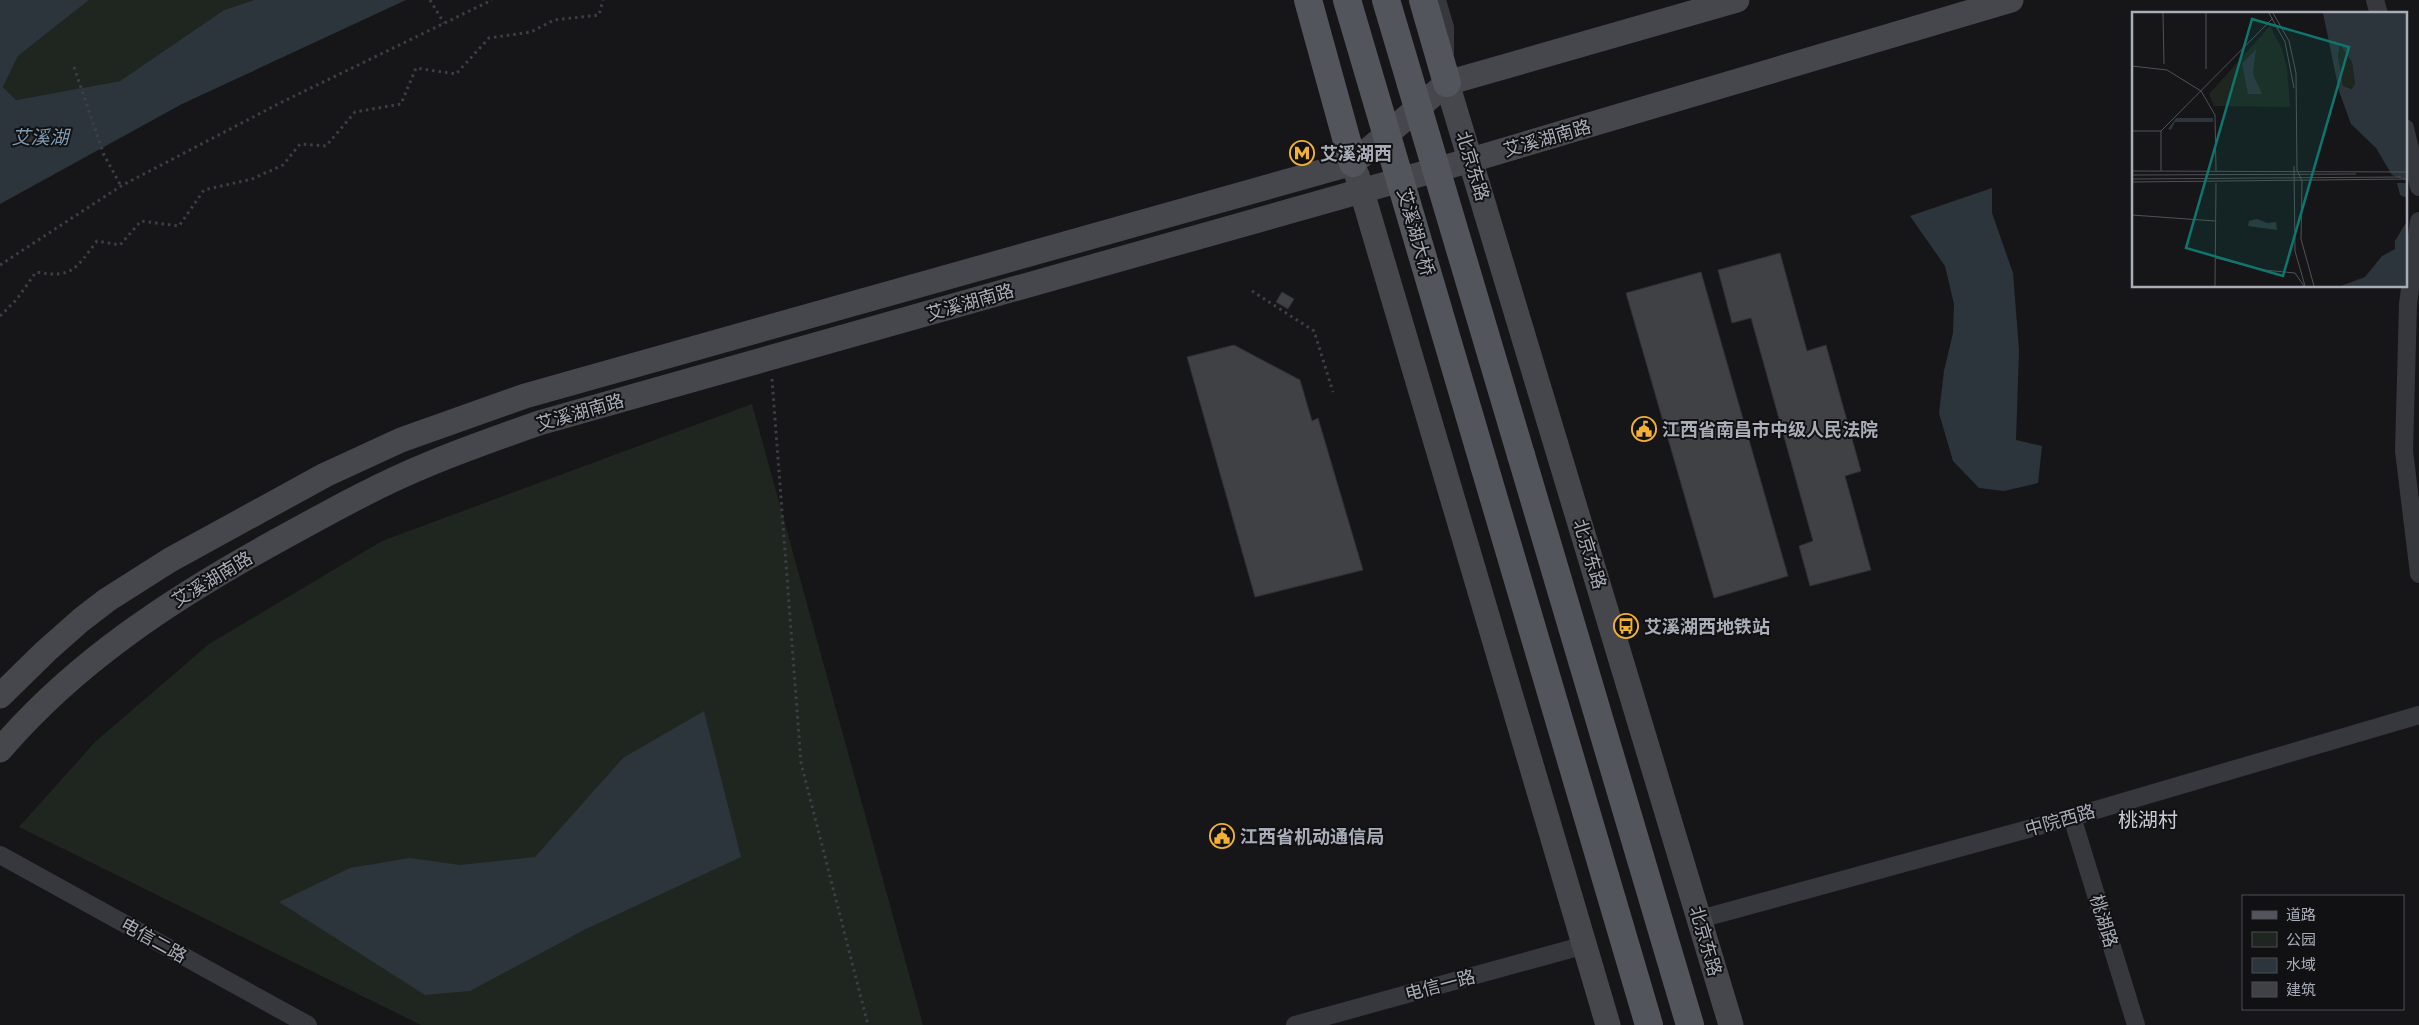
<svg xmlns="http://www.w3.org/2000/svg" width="2419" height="1025" font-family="'Titillium Web','Noto Sans SC',sans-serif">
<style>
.green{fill:#1e261f}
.water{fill:#2c353c}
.building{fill:#404145;stroke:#303034}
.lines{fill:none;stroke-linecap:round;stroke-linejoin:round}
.path{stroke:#3d3f44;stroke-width:3;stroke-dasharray:2.5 4;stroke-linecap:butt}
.pedestrian{stroke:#37383d;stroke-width:12}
.minor{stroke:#37383d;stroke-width:18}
.secondary{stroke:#45474d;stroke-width:25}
.primary{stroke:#53555c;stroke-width:28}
.primary-bridge{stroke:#53555c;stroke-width:28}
.labels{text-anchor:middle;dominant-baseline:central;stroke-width:4;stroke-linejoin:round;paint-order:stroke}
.street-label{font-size:18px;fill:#a8adb8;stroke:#111113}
.poi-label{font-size:18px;font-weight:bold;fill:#a8adb8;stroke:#111113;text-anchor:start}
.water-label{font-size:19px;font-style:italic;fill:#7f9bb3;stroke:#111113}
.quarter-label{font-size:20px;fill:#c9ccd4;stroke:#111113}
.inset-road{fill:none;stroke:#505258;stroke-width:1}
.view{fill:#0f766e;fill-opacity:0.15;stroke:#0f766e;stroke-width:2.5}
.inset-edge{fill:none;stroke:#a8adb8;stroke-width:2.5}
</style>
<rect width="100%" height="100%" fill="#161618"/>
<g class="green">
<polygon points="89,0 254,0 224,10 120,81 16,100 3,87 18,56"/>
<polygon points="752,404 923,1025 421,1025 19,827 95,742 209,644 382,541"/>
</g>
<g class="water">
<polygon points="0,0 89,0 18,56 3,87 16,100 120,81 224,10 254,0 406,0 182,104 0,204"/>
<polygon points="1992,188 1992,213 2013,273 2019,350 2016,440 2042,446 2038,483 2004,491 1979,488 1953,461 1939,413 1944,371 1953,333 1954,304 1945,266 1910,216"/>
<polygon points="704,711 741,857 586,929 470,991 425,995 279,902 350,868 410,858 460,865 535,857 623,758"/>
</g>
<g class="building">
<polygon points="1780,253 1807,351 1826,345 1861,471 1845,476 1871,570 1810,586 1799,546 1813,541 1751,318 1732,323 1718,270"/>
<polygon points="1701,272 1788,576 1714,598 1626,293"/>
<polygon points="1282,292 1294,299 1288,309 1276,302"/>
<polygon points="1234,345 1300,380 1312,421 1318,418 1363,570 1255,597 1187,357"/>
</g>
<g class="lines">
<g class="path">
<polyline points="430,0 444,23"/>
<polyline points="74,67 104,155 121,186"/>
<polyline points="0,265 121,186 280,103 492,0"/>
<polyline points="1252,291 1314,331 1333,392"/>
<path d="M 0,316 L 17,299 L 36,272 C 73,279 76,268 97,241 L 120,245 L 141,221 L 179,226 L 204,190 L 252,179 L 283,165 L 300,144 L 326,146 L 355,112 L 401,104 L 416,68 L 456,74 L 489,38 L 531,32 L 554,20 L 599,15 L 603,0"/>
<polyline points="772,379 801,763 868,1025"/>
</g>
<polyline class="pedestrian" points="1440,0 1448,27 1448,53"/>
<g class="minor">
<polyline points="2375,0 2379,14"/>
<polyline points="2405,128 2419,187"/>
<polyline points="2419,221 2408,304 2404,451 2419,574"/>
<polyline points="2072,817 2136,1025"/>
<polyline points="0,855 308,1025"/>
<polyline points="1700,919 2072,817 2419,715"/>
<polyline points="1295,1025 1585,945"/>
</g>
<g class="secondary">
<polyline points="1447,83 1731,1025"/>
<polyline points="1357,175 1608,1025"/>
<polyline points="0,696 46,651 81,620 107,600 170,560 325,475 401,440 525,396 1353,163 1447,83 1737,0"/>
<path d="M 0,750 C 75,662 173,598 273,543 C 324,515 375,486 429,464 C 465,449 502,436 539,423 L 1471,160 L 2011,0"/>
</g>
<g class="primary">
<polyline points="1308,0 1353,163"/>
<polyline points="1423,0 1447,83"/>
<polyline points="1521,455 1690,1025"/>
<polyline points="1484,465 1649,1025"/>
</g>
<g class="primary-bridge">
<polyline points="1347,0 1484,465"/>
<polyline points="1386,0 1521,455"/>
</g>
</g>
<defs>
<symbol id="metro-ring" viewBox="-11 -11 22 22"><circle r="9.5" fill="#111113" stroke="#f2b134" stroke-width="1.5"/><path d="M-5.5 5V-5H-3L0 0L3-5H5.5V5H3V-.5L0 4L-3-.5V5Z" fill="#f2b134"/></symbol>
<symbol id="civic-ring" viewBox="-11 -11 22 22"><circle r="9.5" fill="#111113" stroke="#f2b134" stroke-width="1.5"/><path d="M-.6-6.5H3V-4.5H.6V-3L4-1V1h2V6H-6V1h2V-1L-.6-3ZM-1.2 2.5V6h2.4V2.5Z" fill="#f2b134"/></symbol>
<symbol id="bus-ring" viewBox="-11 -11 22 22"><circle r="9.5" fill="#111113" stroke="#f2b134" stroke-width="1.5"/><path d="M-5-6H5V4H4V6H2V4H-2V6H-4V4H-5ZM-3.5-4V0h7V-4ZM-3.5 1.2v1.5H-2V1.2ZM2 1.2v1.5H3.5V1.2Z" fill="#f2b134"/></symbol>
</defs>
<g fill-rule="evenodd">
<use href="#metro-ring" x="1288" y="139" width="28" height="28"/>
<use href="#civic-ring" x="1630" y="415" width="28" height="28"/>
<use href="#bus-ring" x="1612" y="612" width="28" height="28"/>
<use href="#civic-ring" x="1208" y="822" width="28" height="28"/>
</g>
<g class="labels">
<g class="street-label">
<text transform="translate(1547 138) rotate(-16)">艾溪湖南路</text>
<text transform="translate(1473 166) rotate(73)">北京东路</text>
<text transform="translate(1416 232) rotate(74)">艾溪湖大桥</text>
<text transform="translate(970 302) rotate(-16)">艾溪湖南路</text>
<text transform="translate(580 412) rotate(-16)">艾溪湖南路</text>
<text transform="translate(1590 554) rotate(73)">北京东路</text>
<text transform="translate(212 579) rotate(-31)">艾溪湖南路</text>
<text transform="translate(2060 820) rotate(-16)">中院西路</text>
<text transform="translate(2104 921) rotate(73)">桃湖路</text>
<text transform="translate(154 940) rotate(29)">电信二路</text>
<text transform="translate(1706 941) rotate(74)">北京东路</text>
<text transform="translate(1440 985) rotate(-15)">电信一路</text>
</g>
<g class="poi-label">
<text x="1320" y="153">艾溪湖西</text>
<text x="1662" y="429">江西省南昌市中级人民法院</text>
<text x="1644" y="626">艾溪湖西地铁站</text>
<text x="1240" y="836">江西省机动通信局</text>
</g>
<g class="water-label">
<text x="40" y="136">艾溪湖</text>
</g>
<g class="quarter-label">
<text x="2148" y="819">桃湖村</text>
</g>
</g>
<g transform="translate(2132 12)">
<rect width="275" height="275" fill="#161618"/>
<path d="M 138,14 L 150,37 L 155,56 L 158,95 L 82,94 L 77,82 ZM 208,33 L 220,50 L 223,72 L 221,77 L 211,74 L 206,44 Z" fill="#1e261f"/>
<path d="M 191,1 L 275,1 L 275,169 L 260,163 L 244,136 L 219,112 L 207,79 ZM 208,33 L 220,50 L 223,72 L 220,77 L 211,74 L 206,44 ZM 124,37 L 121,62 L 130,82 L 116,82 L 110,52 ZM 44,106 L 81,106 L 81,110 L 43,110 L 39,118 L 36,117 ZM 265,171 L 275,171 L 275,186 L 268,183 ZM 275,199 L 275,274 L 209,274 L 233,265 L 250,244 L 263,237 L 263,229 L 275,209 ZM 125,207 L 135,211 L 144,210 L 145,218 L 116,214 L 117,209 Z" fill="#2c353c" fill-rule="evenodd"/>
<path class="inset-road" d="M 31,1 L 32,52M 137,1 L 153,30 L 162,76M 141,1 L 157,29 L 164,61 L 165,158 L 170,169 L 169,227 L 182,274M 0,54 L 35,58 L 69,79 L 83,103 L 84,159M 74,57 L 74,1M 0,119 L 29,119M 29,119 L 141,6M 29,119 L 29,159M 162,154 L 163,239 L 173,274M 0,159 L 275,160M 0,163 L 224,162M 0,167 L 269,165M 0,170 L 275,167M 0,203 L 83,209M 84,246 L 132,258 L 163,261 L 172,274M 83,274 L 84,171"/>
<path class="view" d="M 120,7 L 217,35 L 151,264 L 54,236 Z"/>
<rect width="275" height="275" class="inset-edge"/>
</g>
<rect x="2242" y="895" width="162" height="115" fill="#111113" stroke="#4d4f55"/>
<rect x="2252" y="911" width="25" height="8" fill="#53555c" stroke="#4d4f55"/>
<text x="2286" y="920" font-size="15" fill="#a8adb8">道路</text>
<rect x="2252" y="932" width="25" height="15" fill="#1e261f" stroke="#4d4f55"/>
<text x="2286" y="945" font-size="15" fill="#a8adb8">公园</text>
<rect x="2252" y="958" width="25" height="15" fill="#2c353c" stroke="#4d4f55"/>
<text x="2286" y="970" font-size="15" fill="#a8adb8">水域</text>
<rect x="2252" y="982" width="25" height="15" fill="#404145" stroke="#4d4f55"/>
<text x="2286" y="995" font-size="15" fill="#a8adb8">建筑</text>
</svg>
